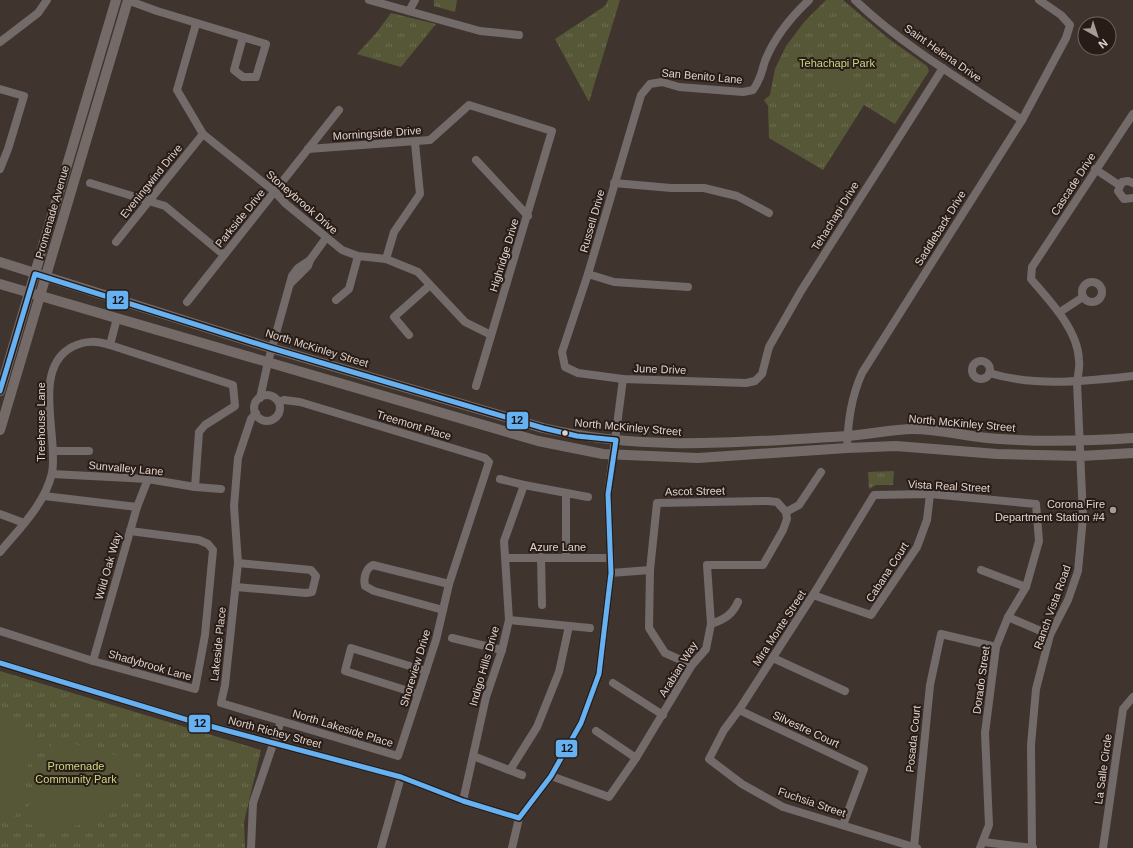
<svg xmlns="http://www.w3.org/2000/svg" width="1133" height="848" font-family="Arial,sans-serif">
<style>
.grass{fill:url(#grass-tufts)}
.pitch{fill:#565736}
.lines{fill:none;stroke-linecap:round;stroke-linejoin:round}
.minor{stroke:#726b6a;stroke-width:8}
.major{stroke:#746b69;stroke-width:10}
.bus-1-casing{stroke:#271c17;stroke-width:8}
.bus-1{stroke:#66b1f2;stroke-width:5}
.bus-dot{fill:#e1d2ca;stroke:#271c17;stroke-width:1.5}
.poi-dot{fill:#a99b93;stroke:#271c17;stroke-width:1.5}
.labels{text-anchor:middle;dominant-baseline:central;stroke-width:4;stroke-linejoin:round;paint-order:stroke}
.street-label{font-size:11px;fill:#e1d2ca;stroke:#271c17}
.park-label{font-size:11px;fill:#cfd681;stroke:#271c17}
.poi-label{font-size:11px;fill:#e1d2ca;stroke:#271c17;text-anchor:end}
.line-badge{stroke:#271c17;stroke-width:1.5}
.pale-badge-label{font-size:11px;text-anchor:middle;font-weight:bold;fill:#111}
</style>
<defs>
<pattern id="grass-tufts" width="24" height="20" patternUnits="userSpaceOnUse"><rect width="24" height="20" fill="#565736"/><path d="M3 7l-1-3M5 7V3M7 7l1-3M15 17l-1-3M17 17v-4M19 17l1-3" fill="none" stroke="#6e6e52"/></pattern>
</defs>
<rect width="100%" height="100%" fill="#40342e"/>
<g class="grass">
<polygon points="434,0 457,0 455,12 434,6"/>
<polygon points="608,0 620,0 589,102 555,39 605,6"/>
<polygon points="826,0 843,0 889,39 927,66 929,71 895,124 864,105 823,170 769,138 768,106 764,100 770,95 775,69 786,46 805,21"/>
<polygon points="391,13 436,24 401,67 357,54 377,32"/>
<polygon points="894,471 893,485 876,485 869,489 868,472"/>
<polygon points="0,671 261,750 244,822 245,848 0,848"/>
</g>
<g class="pitch">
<path d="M 828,69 C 840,70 851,77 849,90 C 838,97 827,90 821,79 L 823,73 Z"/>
<polygon points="0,721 37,733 13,822 0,816"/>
<path d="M 54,738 L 140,762 C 127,814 73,841 23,822 Z"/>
</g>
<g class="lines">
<g class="minor">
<polyline points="127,0 157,11 266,44 256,77 243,77 234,70 243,37"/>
<polyline points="369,0 480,31 519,35"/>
<path d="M 809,0 C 791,17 774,38 765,61 C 761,73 761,79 753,90 L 743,92 L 679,87 L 662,82 L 650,84 L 641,95 L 588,274 L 562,352 L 565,367 L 578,373 L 623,379 L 746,383 L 755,381 L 762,374 L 769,347 L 801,291 L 943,68"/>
<path d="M 855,0 C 903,46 966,83 1022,120"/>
<polyline points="409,11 415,0"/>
<polyline points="196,24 177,90 203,134 275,192 286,204 342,250 358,256 386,259 418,272 465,322 491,335"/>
<polyline points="0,42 38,13 47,0"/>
<polyline points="0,89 24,96 8,149 0,169"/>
<polyline points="308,149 430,140 469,105 552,131 476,386"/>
<polyline points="476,160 528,216"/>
<polyline points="1095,169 1119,185"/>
<polyline points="90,183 165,206 224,255"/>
<polyline points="614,183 671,188 704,188 737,196 769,213"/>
<polyline points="1133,183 1128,181 1122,182 1118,191 1124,199 1133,198"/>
<polyline points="116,242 203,134"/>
<polyline points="386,259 394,232 420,194 415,143"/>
<polyline points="588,274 614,282 688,287"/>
<circle cx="1092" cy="292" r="10"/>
<polyline points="291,283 308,266 310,260 326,238"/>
<polyline points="336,300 349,289 358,256"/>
<polyline points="187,302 339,110"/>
<polyline points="1060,312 1083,297"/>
<polyline points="409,335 394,317 430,285"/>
<polyline points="110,345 117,318"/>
<circle cx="981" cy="370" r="9"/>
<path d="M 989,373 C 1036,387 1085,381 1133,376"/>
<circle cx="267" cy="408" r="13"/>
<polyline points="260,398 268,362 292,276 298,268 310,260"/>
<polyline points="256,413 251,419 238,458 234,506 238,563 225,685 221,703 398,756 436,640 449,584 489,462 485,458 300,402 284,400 279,402"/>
<path d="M 847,448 C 848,421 851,398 862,373 L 1022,120 L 1066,38 L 1070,25 L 1061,15 L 1039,0"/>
<polyline points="54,451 89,451"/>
<polyline points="52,474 148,479 195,487 221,489"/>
<polyline points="500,479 524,485"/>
<polyline points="44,496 137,507"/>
<polyline points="786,512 799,505 821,472"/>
<polyline points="0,514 24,523"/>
<path d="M 0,552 C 19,529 45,504 52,473 C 59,437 31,369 72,347 C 86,340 96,341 110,345 L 233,385 L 235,406 L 205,425 L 199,432 L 195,487"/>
<polyline points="541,557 542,605"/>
<polyline points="566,557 566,493"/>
<polyline points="506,558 609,558"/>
<polyline points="981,570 1026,587"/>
<polyline points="611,573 650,570"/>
<polyline points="236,587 306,593 312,592 316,576 311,570 238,563"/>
<polyline points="813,595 871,615 917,547 927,520 930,494"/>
<path d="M 443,610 L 374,591 L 365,586 C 363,578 366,568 373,565 L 449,584"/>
<polyline points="1008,617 1050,635"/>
<polyline points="509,620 590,628"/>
<path d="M 711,624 C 725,619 732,615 738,602"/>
<polyline points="0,631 93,661 195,689 205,635 213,550 208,544 199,540 130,531"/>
<polyline points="452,638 502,650"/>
<polyline points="773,658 845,691"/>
<polyline points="93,661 137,507 148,479"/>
<polyline points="0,663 191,721 401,777 463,801 519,818"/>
<polyline points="613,683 663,715"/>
<polyline points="418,694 345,671 351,648 426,671"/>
<polyline points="739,710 864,769 843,825"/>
<polyline points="596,731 636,758"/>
<polyline points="473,756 522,775"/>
<polyline points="510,770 537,727 559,672 569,626"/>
<polyline points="551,776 609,797 636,758 692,665 706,649 711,624 707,565 763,565 783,530 787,519 786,512 777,502 768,501 657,503 650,570 649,628 665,653 692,665"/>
<polyline points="463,801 486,697 502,650 509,620 504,541 524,485 588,497"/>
<polyline points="983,842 1033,848"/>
<polyline points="914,847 930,685 941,634 996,647"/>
<polyline points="251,848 253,803 281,721"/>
<polyline points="381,848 401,777"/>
<polyline points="512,848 519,818 551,776 581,723 599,674 611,573 608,494 623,379"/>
<polyline points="917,848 783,807 742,784 709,759 724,730 739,710 813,595 874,495 930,494 1036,504 1039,541 1026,587 1008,617 996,647 985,733 989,825 980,848"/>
<path d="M 1032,848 L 1031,745 L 1036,689 L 1050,635 L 1068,600 L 1078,571 L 1083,517 L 1077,382 C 1078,375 1080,367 1079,360 C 1078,330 1050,301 1031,279 L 1032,267 L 1133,114"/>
<polyline points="1103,848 1123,709 1133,697"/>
</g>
<g class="major">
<path d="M 0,262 L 271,348 L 543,428 C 646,452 743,442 847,436 C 869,435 891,429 913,429 C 942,429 971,438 1000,439 C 1045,442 1089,441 1133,438"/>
<polyline points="0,284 538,441 603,454 698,458 847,448 896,446 997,454 1081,456 1133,453"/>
<polyline points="0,391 116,0"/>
<polyline points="0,430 128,0"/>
</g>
<defs>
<polyline id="bus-1" points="0,391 35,274 271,348 543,428 577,436 616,440 608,494 611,573 599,674 581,723 551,776 519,818 463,801 401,777 191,721 0,663"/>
</defs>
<use href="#bus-1" class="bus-1-casing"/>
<use href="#bus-1" class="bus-1"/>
</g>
<circle class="bus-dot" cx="565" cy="433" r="3.5"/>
<circle class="poi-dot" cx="1113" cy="510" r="4"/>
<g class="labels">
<g class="street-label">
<text transform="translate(943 53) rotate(35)">Saint Helena Drive</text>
<text transform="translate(702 76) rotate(5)">San Benito Lane</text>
<text transform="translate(377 133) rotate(-4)">Morningside Drive</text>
<text transform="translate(151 181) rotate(-51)">Eveningwind Drive</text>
<text transform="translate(1073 184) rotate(-57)">Cascade Drive</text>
<text transform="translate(302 202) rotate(41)">Stoneybrook Drive</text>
<text transform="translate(52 212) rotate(-74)">Promenade Avenue</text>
<text transform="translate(835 216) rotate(-58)">Tehachapi Drive</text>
<text transform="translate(240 218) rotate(-51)">Parkside Drive</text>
<text transform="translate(592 221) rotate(-74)">Russell Drive</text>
<text transform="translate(940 228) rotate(-58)">Saddleback Drive</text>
<text transform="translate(504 255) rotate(-73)">Highridge Drive</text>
<text transform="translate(317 348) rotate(17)">North McKinley Street</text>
<text transform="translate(660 369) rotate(2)">June Drive</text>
<text transform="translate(41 422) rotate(-90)">Treehouse Lane</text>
<text transform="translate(962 423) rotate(5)">North McKinley Street</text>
<text transform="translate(414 425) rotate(17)">Treemont Place</text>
<text transform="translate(628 427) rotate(5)">North McKinley Street</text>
<text transform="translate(126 468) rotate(5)">Sunvalley Lane</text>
<text transform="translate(949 486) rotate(3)">Vista Real Street</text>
<text transform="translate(695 491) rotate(-1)">Ascot Street</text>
<text x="558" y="547">Azure Lane</text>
<text transform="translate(108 566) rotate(-74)">Wild Oak Way</text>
<text transform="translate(887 572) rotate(-57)">Cabana Court</text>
<text transform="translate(1052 607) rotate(-70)">Ranch Vista Road</text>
<text transform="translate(779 628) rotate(-57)">Mira Monte Street</text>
<text transform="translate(218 644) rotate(-84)">Lakeside Place</text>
<text transform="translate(150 665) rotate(16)">Shadybrook Lane</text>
<text transform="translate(484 666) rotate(-74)">Indigo Hills Drive</text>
<text transform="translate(415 668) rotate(-73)">Shoreview Drive</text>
<text transform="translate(678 669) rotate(-58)">Arabian Way</text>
<text transform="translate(981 680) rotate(-82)">Dorado Street</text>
<text transform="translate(343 728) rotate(17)">North Lakeside Place</text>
<text transform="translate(806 729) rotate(25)">Silvestre Court</text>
<text transform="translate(275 732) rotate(15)">North Richey Street</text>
<text transform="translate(913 739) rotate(-84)">Posada Court</text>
<text transform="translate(1103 769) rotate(-82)">La Salle Circle</text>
<text transform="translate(812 802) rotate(19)">Fuchsia Street</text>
</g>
<g class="park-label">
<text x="837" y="63">Tehachapi Park</text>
<text x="76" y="766">Promenade<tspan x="76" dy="13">Community Park</tspan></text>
</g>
<g class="poi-label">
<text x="1105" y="504">Corona Fire<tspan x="1105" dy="13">Department Station #4</tspan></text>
</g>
</g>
<g class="line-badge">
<rect x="106" y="290" width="23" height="20" rx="4" fill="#66b1f2"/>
<rect x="506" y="411" width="23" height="19" rx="4" fill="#66b1f2"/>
<rect x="188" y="714" width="23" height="19" rx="4" fill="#66b1f2"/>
<rect x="555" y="739" width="23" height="19" rx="4" fill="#66b1f2"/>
</g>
<g class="pale-badge-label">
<text x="118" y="304">12</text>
<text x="517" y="424">12</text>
<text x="200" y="727">12</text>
<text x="567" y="752">12</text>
</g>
<g transform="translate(1097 36) rotate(141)"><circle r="19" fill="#271c17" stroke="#71655f"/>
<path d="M0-3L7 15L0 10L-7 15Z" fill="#a99b93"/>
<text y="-6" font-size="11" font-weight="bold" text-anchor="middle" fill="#e1d2ca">N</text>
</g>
</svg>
